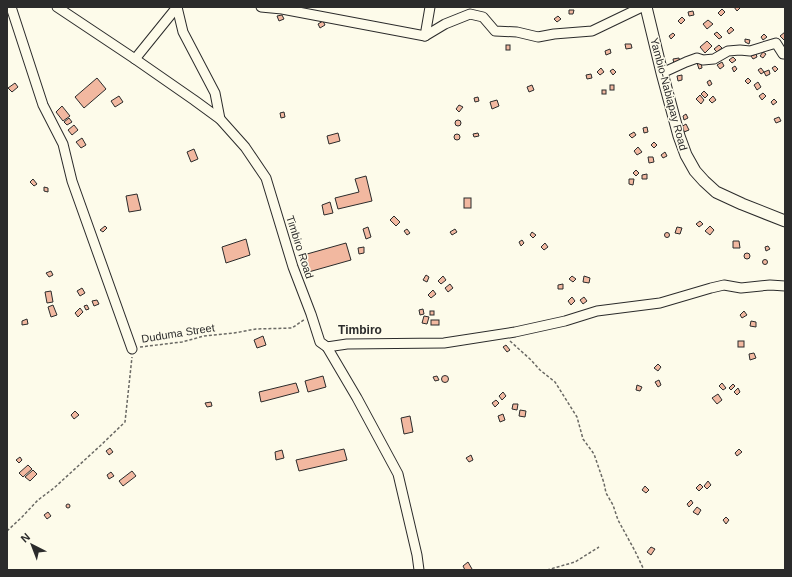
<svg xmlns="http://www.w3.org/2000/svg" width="792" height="577" font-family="Arial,sans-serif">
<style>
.building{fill:#f2b8a0;stroke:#2b2b2b}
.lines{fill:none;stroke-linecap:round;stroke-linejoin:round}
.minor-casing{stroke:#2b2b2b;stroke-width:11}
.major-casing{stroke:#2b2b2b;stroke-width:13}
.path{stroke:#6a6964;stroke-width:1.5;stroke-dasharray:3 2;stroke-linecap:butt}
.minor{stroke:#fdfbea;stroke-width:9}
.major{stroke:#fdfbea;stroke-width:11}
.labels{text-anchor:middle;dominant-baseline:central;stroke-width:3;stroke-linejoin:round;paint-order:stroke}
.street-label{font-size:11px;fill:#2b2b2b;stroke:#fdfbea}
.neighbourhood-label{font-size:12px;font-weight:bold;fill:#2b2b2b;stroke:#fdfbea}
</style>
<rect width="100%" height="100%" fill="#fdfbea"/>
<g class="building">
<polygon points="734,7 741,7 737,11"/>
<polygon points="722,9 725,12 721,16 718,13"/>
<polygon points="569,10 574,10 573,14 569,14"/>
<polygon points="693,11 694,15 689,16 688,12"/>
<polygon points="282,15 284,19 279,21 277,16"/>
<polygon points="558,16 561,19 557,22 554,19"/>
<polygon points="682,17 685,20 681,24 678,21"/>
<polygon points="708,20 713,24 707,29 703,24"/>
<polygon points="323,21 325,25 320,28 318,24"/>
<polygon points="731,27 734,30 729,34 727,31"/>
<polygon points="717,32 722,37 719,39 714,34"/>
<polygon points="785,32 785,39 784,40 780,36"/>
<polygon points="673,33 675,35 671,39 669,36"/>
<polygon points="764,34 767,37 763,40 761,37"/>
<polygon points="745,39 750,40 749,44 745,42"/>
<polygon points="707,41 712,46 705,53 700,47"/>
<polygon points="625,44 631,44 632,48 626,49"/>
<rect x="506" y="45" width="4" height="5"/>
<polygon points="719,45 722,48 717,52 714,49"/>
<polygon points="610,49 611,53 606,55 605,51"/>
<polygon points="763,52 766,54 763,58 760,56"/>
<polygon points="756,54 757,57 753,59 751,56"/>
<polygon points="733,57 736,60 732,63 729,60"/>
<polygon points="679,58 680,62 674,64 673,59"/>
<polygon points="701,62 702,68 699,69 697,63"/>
<polygon points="722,62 724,66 720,69 717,65"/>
<polygon points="735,66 737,69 734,72 732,68"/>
<polygon points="775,66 778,69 775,72 772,68"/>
<polygon points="601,68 604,72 600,75 597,72"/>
<polygon points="761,68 764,72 761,74 758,70"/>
<polygon points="613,69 616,72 613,75 610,71"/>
<polygon points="769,70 770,74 766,76 764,72"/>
<polygon points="591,74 592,78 587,79 586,75"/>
<polygon points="682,75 682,80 678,81 677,76"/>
<polygon points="97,78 106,89 84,108 75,97"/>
<polygon points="748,78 751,81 748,84 745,81"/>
<polygon points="710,80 712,84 709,86 707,82"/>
<polygon points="758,82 761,87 757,90 754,85"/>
<polygon points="15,83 18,87 12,92 8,88"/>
<polygon points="532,85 534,90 529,92 527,87"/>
<rect x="610" y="85" width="4" height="5"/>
<rect x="602" y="90" width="4" height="4"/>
<polygon points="704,91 708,95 705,98 701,94"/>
<polygon points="763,93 766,96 762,100 759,96"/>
<polygon points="700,95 704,100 701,104 696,99"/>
<polygon points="119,96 123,102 115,107 111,101"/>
<polygon points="713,96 716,100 712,103 709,100"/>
<polygon points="478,97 479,101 475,102 474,98"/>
<polygon points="774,99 777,102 773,105 771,102"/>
<polygon points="497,100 499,106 492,109 490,102"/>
<polygon points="459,105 463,107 459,112 456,109"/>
<polygon points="62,106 70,116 63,121 56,112"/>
<polygon points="284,112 285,117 281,118 280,113"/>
<polygon points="686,114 688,118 684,120 683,116"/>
<polygon points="779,117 781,121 776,123 774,119"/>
<polygon points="69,118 72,122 67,125 64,122"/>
<circle cx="458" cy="123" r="3"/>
<polygon points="686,124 689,130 684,132 681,127"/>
<polygon points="74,125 78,130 72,135 68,130"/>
<polygon points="647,127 648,132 644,133 643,128"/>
<polygon points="634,132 636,135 632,138 629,135"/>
<polygon points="338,133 340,141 329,144 327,136"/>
<polygon points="478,133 479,136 474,137 473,134"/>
<circle cx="457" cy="137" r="3"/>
<polygon points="82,138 86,145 81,148 76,142"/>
<polygon points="654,142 657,145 654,148 651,145"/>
<polygon points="638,147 642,152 637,155 634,151"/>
<polygon points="194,149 198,159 191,162 187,152"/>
<polygon points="665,152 667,156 663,158 661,155"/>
<polygon points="648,157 653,157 654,162 649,163"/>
<polygon points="636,170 639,173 636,176 633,173"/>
<polygon points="647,174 647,179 642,179 642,175"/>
<polygon points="366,176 372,201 338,209 335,198 359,192 355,179"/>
<polygon points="33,179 37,184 34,186 30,182"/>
<polygon points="629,179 634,179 633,185 629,184"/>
<polygon points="44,187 48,188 48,192 44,191"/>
<polygon points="137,194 141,210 129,212 126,196"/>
<rect x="464" y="198" width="7" height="10"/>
<polygon points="330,202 333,213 324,215 322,205"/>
<polygon points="394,216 400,222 396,226 390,220"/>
<polygon points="700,221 703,224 699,227 696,224"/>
<polygon points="105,226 107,228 103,232 100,230"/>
<polygon points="710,226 714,230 710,235 705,231"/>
<polygon points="368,227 371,237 366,239 363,229"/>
<polygon points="677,227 682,228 680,234 675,233"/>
<polygon points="407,229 410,233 407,235 404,231"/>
<polygon points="455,229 457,232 452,235 450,232"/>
<polygon points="532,232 536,235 533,238 530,235"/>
<circle cx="667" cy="235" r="2.5"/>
<polygon points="246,239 250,255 226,263 222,247"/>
<polygon points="522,240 524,243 521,246 519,242"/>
<polygon points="733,241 739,241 740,248 733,248"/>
<polygon points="346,243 351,260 305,273 300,256"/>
<polygon points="545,243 548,247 544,250 541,247"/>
<polygon points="768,246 770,249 766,251 765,247"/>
<polygon points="364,247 364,253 359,254 358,248"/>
<circle cx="747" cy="256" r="3"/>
<circle cx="765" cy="262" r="2.5"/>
<polygon points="51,271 53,275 49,277 46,273"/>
<polygon points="426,275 429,277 427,282 423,280"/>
<polygon points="443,276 446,280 441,284 438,281"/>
<polygon points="572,276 576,279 573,282 569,279"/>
<polygon points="584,276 590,278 589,283 583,282"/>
<polygon points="450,284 453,288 448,292 445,288"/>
<polygon points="563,284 563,289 558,289 558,285"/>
<polygon points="82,288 85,293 80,296 77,291"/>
<polygon points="433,290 436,294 431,298 428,295"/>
<polygon points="51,291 53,302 47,303 45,292"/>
<polygon points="572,297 575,301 571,305 568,301"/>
<polygon points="584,297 587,301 583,304 580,300"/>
<polygon points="97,300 99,304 94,306 92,301"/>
<polygon points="53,305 57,315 51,317 48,307"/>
<polygon points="87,305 89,309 86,310 84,306"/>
<polygon points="80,308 83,312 78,317 75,313"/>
<polygon points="423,309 424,314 420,315 419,310"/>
<rect x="430" y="311" width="4" height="4"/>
<polygon points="744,311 747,315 742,318 740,315"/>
<polygon points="424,316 429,317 427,324 422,323"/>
<polygon points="27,319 28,324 22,325 22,321"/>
<rect x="431" y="320" width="8" height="5"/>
<polygon points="751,321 756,322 756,327 750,326"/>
<polygon points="263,336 266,345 257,348 254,340"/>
<rect x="738" y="341" width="6" height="6"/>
<polygon points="506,345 510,350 507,352 503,347"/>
<polygon points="754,353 756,358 750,360 749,354"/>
<polygon points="658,364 661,367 658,371 654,368"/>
<circle cx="445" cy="379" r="3.5"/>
<polygon points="323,376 326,387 308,392 305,381"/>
<polygon points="437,376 439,380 435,381 433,377"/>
<polygon points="659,380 661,385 658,387 655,382"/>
<polygon points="296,383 299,392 261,402 259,392"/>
<polygon points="722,383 726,388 723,390 719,386"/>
<polygon points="733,384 735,386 731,390 729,388"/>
<polygon points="637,385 642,387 640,391 636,390"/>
<polygon points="738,388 740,392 737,395 734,392"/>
<polygon points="503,392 506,396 502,400 499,396"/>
<polygon points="718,394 722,400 717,404 712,398"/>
<polygon points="496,400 499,403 495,407 492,403"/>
<polygon points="211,402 212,406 207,407 205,403"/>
<polygon points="513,404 518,404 517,410 512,409"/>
<polygon points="520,410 526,411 525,417 519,416"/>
<polygon points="75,411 79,415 74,419 71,415"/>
<polygon points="503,414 505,420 500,422 498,416"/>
<polygon points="410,416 413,432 404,434 401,418"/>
<polygon points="110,448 113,452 109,455 106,451"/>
<polygon points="344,449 347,460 299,471 296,460"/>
<polygon points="739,449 742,452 737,456 735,453"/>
<polygon points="282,450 284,458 276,460 275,452"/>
<polygon points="471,455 473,460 469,462 466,458"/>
<polygon points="20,457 22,460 19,463 16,460"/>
<polygon points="28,465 32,469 23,477 19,473"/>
<polygon points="33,470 37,474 30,481 25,477"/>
<polygon points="132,471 136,476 123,486 119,481"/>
<polygon points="111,472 114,476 109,479 107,475"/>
<polygon points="708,481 711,485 707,489 704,486"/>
<polygon points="700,484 703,487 699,491 696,488"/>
<polygon points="645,486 649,490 646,493 642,490"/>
<polygon points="691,500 693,503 689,507 687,504"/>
<circle cx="68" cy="506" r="2"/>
<polygon points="697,507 701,510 698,515 693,512"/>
<polygon points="48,512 51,516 47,519 44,515"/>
<polygon points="726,517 729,520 726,524 723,520"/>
<polygon points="651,547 655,549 651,555 647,552"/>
<polygon points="468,562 472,569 471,570 465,570 463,566"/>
</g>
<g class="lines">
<defs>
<g id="minor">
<polyline points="11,7 43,105 63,144 72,181 132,349"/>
<polyline points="57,7 135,59 194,100 220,119 245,147 266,178 293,267 311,314 320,342 327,347 357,398 398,474 417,555 419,570"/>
<polyline points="177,7 183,32 215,93 220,119"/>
<polyline points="261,7 282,9 425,36 445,24 470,14 483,17 495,31 517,32 538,37 554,34 592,31 642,7"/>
<polyline points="425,36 430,7"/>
<polyline points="135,59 177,7"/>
<polyline points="662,73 686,62 697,58 703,60 714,59 728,51 740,50 750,51 776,43 783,54 785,54"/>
<polyline points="327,347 347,344 444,343 515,332 565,321 597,311 660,303 711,288 724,285 741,288 770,285 785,286"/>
</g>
<polyline id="major" points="646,7 662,73 679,136 686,155 695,171 704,181 716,192 742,204 785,221"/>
</defs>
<use href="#minor" class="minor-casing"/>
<use href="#major" class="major-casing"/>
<g class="path">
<polyline points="510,341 531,360 540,370 555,382 577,417 583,439 594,454 604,483 606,493 613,505 618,520 635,551 644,570"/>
<polyline points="140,347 182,342 204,336 234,333 256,329 292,328 305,319"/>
<polyline points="7,531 22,517 38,500 54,488 100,446 125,422 132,357"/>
<polyline points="547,570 575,562 599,547"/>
</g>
<use href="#minor" class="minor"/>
<use href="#major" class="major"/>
</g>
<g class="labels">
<g class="street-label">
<text transform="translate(669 94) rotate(75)">Yambio-Nabiapay Road</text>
<text transform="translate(300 247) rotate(72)">Timbiro Road</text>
<text transform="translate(178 333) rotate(-9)">Duduma Street</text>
</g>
<g class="neighbourhood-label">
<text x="360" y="330">Timbiro</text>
</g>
</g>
<rect width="792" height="577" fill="none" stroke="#2b2b2b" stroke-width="16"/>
<g transform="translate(32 545) rotate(318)" stroke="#fdfbea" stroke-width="3" paint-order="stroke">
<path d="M0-3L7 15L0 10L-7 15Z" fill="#2b2b2b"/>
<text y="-6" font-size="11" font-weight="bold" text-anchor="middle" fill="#2b2b2b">N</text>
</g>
</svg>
